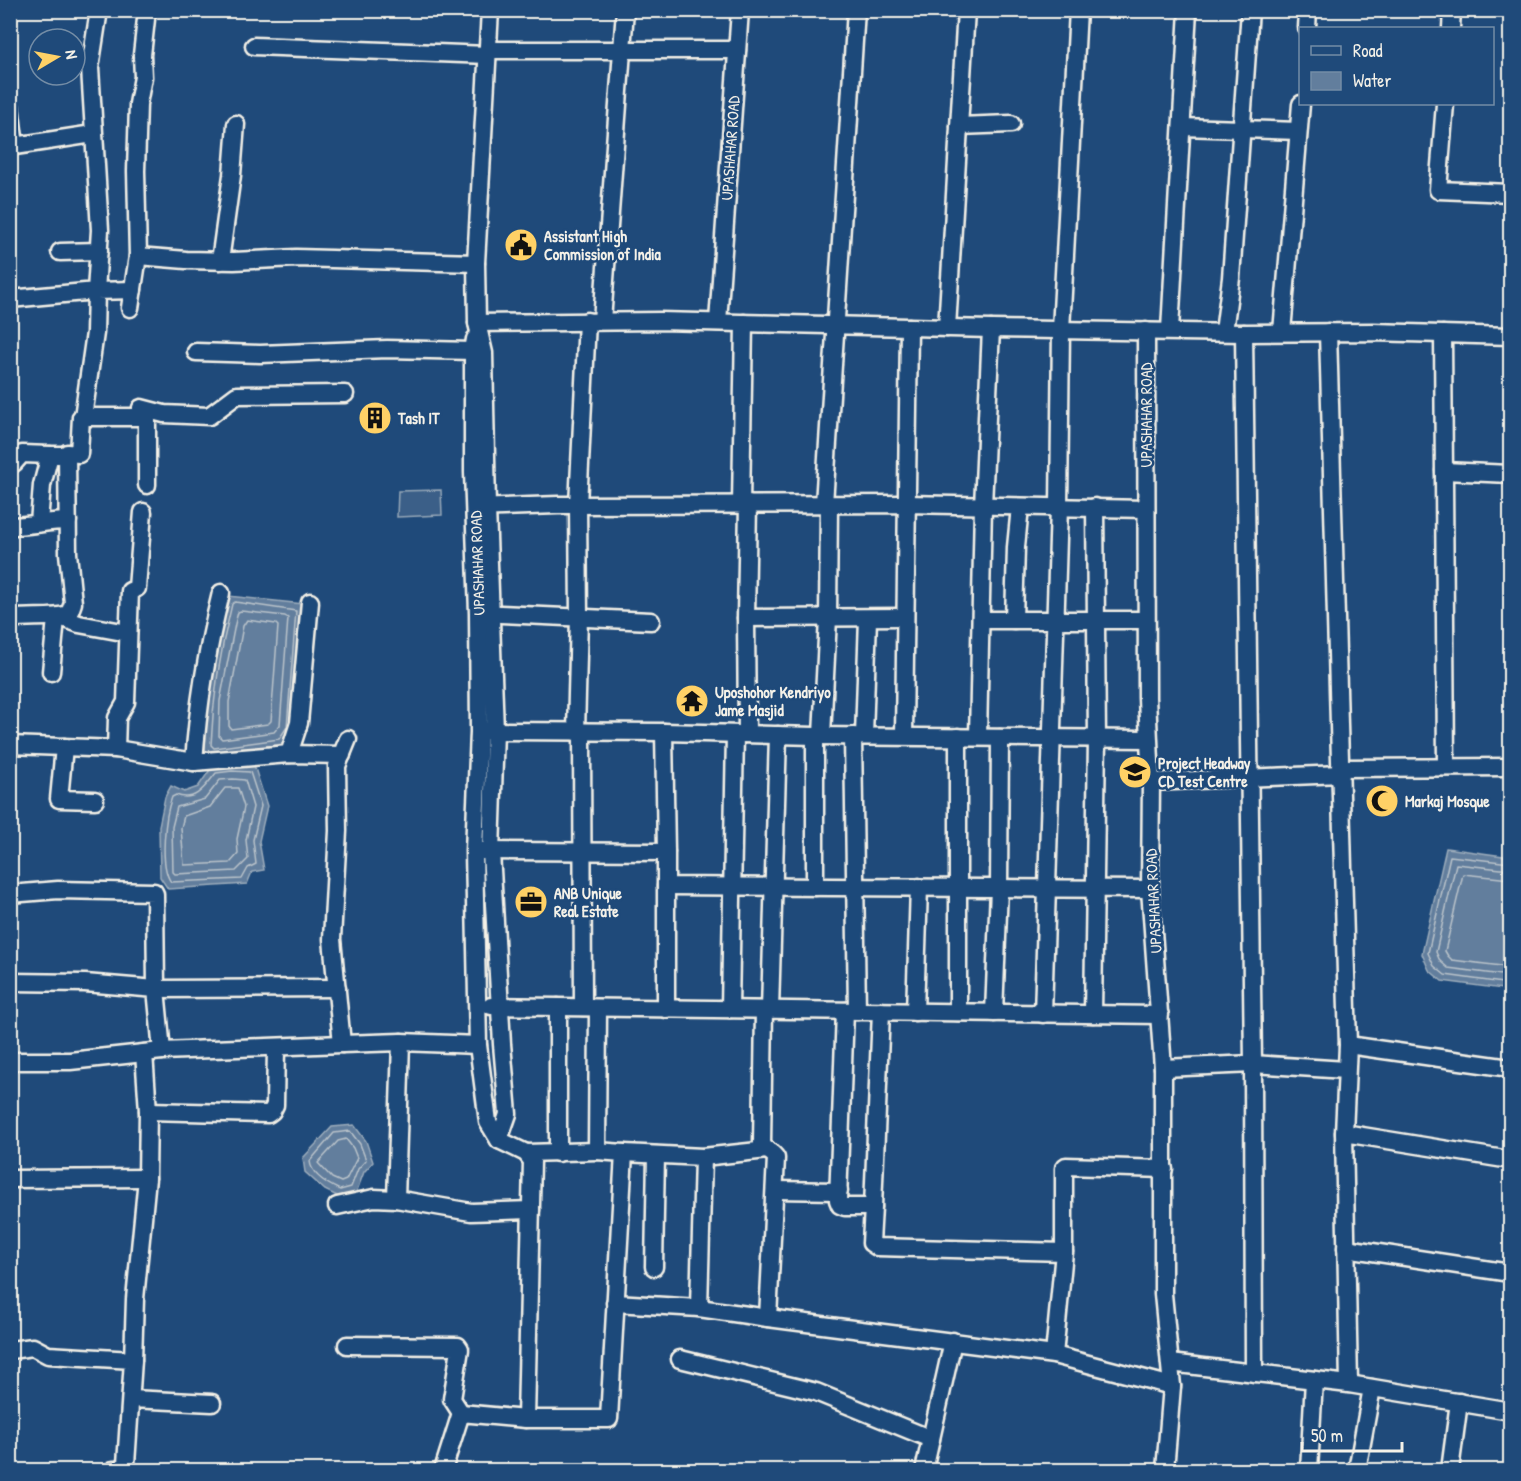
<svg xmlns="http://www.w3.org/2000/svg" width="1521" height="1481" font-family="'Patrick Hand',sans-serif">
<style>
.green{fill:#3a5f88;stroke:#97a8b8;stroke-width:1.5}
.water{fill:#627e9d;stroke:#9cacbb;stroke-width:1.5}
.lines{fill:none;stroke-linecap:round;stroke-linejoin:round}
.shore{stroke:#bac3ca;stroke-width:1.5}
.minor-casing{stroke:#f4f1e8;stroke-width:21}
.minor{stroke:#1f4a7a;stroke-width:16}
.labels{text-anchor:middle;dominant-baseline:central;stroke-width:5;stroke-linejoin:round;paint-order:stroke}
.street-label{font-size:16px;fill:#f4f1e8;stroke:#1f4a7a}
.poi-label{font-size:16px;font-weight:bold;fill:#f4f1e8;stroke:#1f4a7a;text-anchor:start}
</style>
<rect width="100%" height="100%" fill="#1f4a7a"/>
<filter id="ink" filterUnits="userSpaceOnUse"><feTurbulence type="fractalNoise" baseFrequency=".0167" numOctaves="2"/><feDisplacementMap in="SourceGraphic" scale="12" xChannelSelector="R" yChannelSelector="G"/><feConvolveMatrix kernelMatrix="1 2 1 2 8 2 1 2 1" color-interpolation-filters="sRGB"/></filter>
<g filter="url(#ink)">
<polygon class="green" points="441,490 442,515 397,517 398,491"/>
<g class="water">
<polygon points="228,596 303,604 293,730 283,744 205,755 207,699"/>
<polygon points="254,765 267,806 259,841 264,870 252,872 247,884 168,889 160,877 159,826 165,797 171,786 184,792 198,787 212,767"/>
<polygon points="1446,848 1510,857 1510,990 1442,981 1429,970 1422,954"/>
<polygon points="354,1125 366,1141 373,1162 364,1172 356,1193 339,1197 325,1190 305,1172 303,1158 332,1127"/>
</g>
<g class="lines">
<g class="shore">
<path d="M 235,602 L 296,611 L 287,727 L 279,739 L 214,748 L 211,745 C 213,697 220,651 232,604 Z"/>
<polygon points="241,611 285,616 288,618 280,725 274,732 222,739 219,736 220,701 235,624 238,612"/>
<polygon points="247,620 276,624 278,626 271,721 268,724 231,729 229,726 229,702 243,626"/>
<path d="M 232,771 L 250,772 L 261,806 L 253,840 L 256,864 L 248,868 L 242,879 L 171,882 C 159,866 165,815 172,797 L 176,795 C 195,803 205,787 216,773 Z"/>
<polygon points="233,779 245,780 253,807 246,840 248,859 236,871 175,874 173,872 172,827 177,807 205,799 220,780"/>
<polygon points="225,788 238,788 244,807 237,839 238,854 230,863 184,865 181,828 184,816 210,807"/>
<polyline points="1510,863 1450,856 1428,953 1434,966 1445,975 1510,984"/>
<polyline points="1510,870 1456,864 1436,952 1440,961 1448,968 1510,976"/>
<polyline points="1510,879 1463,874 1445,951 1448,956 1452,960 1510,967"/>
<path d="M 350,1131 L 360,1144 L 366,1160 L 358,1169 L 351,1187 L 340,1190 C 327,1184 311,1175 310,1161 L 334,1133 Z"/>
<polygon points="346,1139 353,1148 357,1158 346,1180 341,1182 332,1178 318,1163 338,1141"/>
</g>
<defs>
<g id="minor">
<polyline points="490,10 476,263 477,323 484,353 487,508 495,731 491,852 502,1044 508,1114 499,1140"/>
<polyline points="1307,28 1308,10"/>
<polyline points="1451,28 1452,10"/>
<polyline points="254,46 488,55"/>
<polyline points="489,50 737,50"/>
<polyline points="1445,104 1438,190 1510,193"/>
<polyline points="10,106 15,146 93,134"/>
<polyline points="959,126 1011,124"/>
<polyline points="1182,127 1298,131"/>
<polyline points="60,252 99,251"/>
<polyline points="138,256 186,260 234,261 296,258 476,263"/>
<polyline points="220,261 232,175 236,124"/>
<polyline points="10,299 96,291 100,230 90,68 99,10"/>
<polyline points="130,308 138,256 136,171 138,104 143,77 142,55 147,10"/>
<polyline points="602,321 625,10"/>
<polyline points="718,322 740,10"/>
<polyline points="477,323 660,321 991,329 1244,333 1373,332 1510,336"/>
<polyline points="947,328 966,10"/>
<polyline points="1170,330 1188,10"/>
<polyline points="1146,331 1147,698 1151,782 1150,889 1163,1068 1163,1294 1172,1386 1165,1470"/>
<polyline points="1224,332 1231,278 1250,10"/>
<polyline points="1282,332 1301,104"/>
<polyline points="1328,332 1348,1045 1344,1133 1349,1384"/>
<polyline points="1244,333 1253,1064 1254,1373"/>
<polyline points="1443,334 1446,767"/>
<polyline points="475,339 473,351 473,472 478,613 479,732 474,851 478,1045 488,1122 499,1140 526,1153 532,1161 526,1419"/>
<polyline points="196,352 260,354 387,349 473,351"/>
<polyline points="142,413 141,408 164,414 209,416 237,395 345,394"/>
<polyline points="83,417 95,333 96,291 133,290"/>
<polyline points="14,463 22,454 50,455"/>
<polyline points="1444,471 1510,474"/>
<polyline points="748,504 746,618 904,617"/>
<polyline points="824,504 856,10"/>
<polyline points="741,505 744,323"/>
<polyline points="476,508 558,505 907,504 1146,509"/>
<polyline points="39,523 42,485 50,455 67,455"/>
<path d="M 10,526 C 30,526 48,521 68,521"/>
<polyline points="479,613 651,621"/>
<polyline points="60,617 79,624 128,633"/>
<polyline points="746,618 747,734"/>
<path d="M 10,619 C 31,615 49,620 69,614 L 73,603 L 68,553 L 67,453 L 79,454 L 81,417 L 142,417 L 147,420 L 147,485"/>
<polyline points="982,620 1014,620 1016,547 1020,507"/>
<polyline points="1014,620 1146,620"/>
<polyline points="51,672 56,618"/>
<polyline points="486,731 664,732 815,736 1148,739"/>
<polyline points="576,732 579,617 578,505 587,321"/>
<polyline points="582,732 583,1007"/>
<polyline points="664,732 666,852"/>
<polyline points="822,735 828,618 829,504"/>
<polyline points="815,736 815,887"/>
<polyline points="853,736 857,1011"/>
<polyline points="864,736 868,618"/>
<polyline points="904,736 909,327"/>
<polyline points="958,737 958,1012"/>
<polyline points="978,737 983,506 991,329"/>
<polyline points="10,745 116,749 194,762 289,754 342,755"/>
<polyline points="64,747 59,799 95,800"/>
<polyline points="116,749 117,718 126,702 130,591 137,588 143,512"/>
<polyline points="289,754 299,723 310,602"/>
<path d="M 194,762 C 198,703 207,650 221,593"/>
<polyline points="1340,768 1510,767"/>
<polyline points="1151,782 1341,774"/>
<polyline points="481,851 666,852 666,886 1150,889"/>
<polyline points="10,894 58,890 154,892 155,894 156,989 337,988"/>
<polyline points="10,982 85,983 156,989 162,1051"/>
<polyline points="491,1006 1160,1015"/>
<polyline points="666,1009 666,886"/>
<polyline points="730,1009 735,734"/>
<path d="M 764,1010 L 762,1144 C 765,1151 772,1151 776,1158 L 768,1318 L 1054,1355 L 1172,1386"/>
<polyline points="770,1010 778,735"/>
<polyline points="845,1011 838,1200 840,1205 845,1207 873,1207 871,1243 877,1247 1064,1252 1064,1168 1066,1166 1164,1169"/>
<polyline points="915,1012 919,887"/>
<polyline points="994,1013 999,888 1000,738"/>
<polyline points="1043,1014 1059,507 1061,330 1078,10"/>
<polyline points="1093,1014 1097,739 1095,507"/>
<polyline points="401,1042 396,1199 471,1212 531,1210"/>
<polyline points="342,1044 332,939 338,831 337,766 348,739"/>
<polyline points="1348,1045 1510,1068"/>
<polyline points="10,1061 70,1061 162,1051 342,1044 401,1042 478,1045"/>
<polyline points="1163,1068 1253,1064 1346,1070"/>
<polyline points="148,1111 268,1114 272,1111 275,1105 276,1048"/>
<polyline points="1344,1133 1510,1160"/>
<polyline points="526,1153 597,1151"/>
<polyline points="558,1153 558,1007"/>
<polyline points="624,1153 703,1157 767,1150"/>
<polyline points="10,1179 147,1178"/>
<polyline points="775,1190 839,1191"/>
<polyline points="337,1206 374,1198 396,1199"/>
<polyline points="873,1207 881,1011"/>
<polyline points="1346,1248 1510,1273"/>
<polyline points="654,1267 656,1155"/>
<polyline points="615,1303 699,1308 768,1318"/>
<polyline points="699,1308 703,1157"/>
<polyline points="347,1345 458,1346 460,1349 452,1399 461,1413"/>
<polyline points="10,1350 33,1347 48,1355 133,1360 126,1464 119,1470 113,1470"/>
<polyline points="1054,1355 1064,1252"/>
<polyline points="680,1359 816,1392 931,1439"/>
<polyline points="133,1360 135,1299 147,1178 148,1111 144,1053"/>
<polyline points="1170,1363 1349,1384 1510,1411"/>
<polyline points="131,1399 212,1403"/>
<polyline points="443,1470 461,1413 526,1419 609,1419 624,1153 597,1151 598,1008"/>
<polyline points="924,1470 953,1341"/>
<polyline points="1309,1470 1314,1380"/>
<polyline points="1357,1470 1372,1388"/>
<polyline points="1450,1470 1459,1402"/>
</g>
</defs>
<use href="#minor" class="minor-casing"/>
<use href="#minor" class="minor"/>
</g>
</g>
<defs>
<symbol id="civic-disc" viewBox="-11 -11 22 22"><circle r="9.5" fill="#ffd166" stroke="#1f4a7a"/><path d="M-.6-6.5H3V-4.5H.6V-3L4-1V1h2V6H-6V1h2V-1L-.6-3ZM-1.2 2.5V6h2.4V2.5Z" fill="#111"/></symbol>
<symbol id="building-disc" viewBox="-11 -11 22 22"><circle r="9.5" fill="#ffd166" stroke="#1f4a7a"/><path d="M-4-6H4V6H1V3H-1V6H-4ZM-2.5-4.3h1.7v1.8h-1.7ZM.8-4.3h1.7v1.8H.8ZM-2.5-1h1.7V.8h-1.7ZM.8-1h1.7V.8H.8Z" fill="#111"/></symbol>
<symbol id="temple-disc" viewBox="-11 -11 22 22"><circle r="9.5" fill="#ffd166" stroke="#1f4a7a"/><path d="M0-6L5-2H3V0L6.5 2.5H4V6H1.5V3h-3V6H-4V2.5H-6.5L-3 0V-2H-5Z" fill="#111"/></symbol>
<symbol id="school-disc" viewBox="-11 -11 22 22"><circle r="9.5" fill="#ffd166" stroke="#1f4a7a"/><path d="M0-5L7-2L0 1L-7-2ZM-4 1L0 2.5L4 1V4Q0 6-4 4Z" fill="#111"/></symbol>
<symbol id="mosque-disc" viewBox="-11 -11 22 22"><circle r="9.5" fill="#ffd166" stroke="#1f4a7a"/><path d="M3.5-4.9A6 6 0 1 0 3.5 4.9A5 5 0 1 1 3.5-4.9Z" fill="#111"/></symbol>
<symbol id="office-disc" viewBox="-11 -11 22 22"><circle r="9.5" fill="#ffd166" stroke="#1f4a7a"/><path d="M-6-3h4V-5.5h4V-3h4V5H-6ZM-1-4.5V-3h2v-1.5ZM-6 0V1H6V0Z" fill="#111"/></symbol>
</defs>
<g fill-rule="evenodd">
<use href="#civic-disc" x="502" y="226" width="38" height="38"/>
<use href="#building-disc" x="356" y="399" width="38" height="38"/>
<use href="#temple-disc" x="673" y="682" width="38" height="38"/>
<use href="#school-disc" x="1116" y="753" width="38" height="38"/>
<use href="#mosque-disc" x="1363" y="782" width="38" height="38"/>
<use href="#office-disc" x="512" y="883" width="38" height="38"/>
</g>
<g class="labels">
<g class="street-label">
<text transform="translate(730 148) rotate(-86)">UPASHAHAR ROAD</text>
<text transform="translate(1146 415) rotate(-90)">UPASHAHAR ROAD</text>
<text transform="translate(477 563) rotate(-92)">UPASHAHAR ROAD</text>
<text transform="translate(1153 901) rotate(-93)">UPASHAHAR ROAD</text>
</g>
<g class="poi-label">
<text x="544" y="236">Assistant High<tspan x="544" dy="18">Commission of India</tspan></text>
<text x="398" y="418">Tash IT</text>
<text x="715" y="692">Uposhohor Kendriyo<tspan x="715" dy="18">Jame Masjid</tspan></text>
<text x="1158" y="763">Project Headway<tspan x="1158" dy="18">CD Test Centre</tspan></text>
<text x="1405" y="801">Markaj Mosque</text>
<text x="554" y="893">ANB Unique<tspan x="554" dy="18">Real Estate</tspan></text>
</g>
</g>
<rect width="1521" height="1481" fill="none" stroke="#1f4a7a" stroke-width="36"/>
<rect x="18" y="18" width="1485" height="1445" fill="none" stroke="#f4f1e8" stroke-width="2" filter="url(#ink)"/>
<rect x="1299" y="27" width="195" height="78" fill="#1f4a7a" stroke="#748da6" stroke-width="1.5"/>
<rect x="1311" y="46" width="30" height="9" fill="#1f4a7a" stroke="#748da6" stroke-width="1.5"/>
<text x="1353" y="57" font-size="18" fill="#f4f1e8">Road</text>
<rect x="1311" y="72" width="30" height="18" fill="#627e9d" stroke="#748da6" stroke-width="1.5"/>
<text x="1353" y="87" font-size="18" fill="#f4f1e8">Water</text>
<g transform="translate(57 57) rotate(80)"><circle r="28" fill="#1f4a7a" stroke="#748da6" stroke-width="1.5"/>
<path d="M0-4.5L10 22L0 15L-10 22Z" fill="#ffd166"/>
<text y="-9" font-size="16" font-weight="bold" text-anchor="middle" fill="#f4f1e8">N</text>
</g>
<path d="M1302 1442v9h100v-9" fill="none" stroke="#f4f1e8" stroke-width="3"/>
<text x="1311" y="1442" font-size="18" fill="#f4f1e8" stroke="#1f4a7a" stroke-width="4.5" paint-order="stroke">50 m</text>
</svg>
